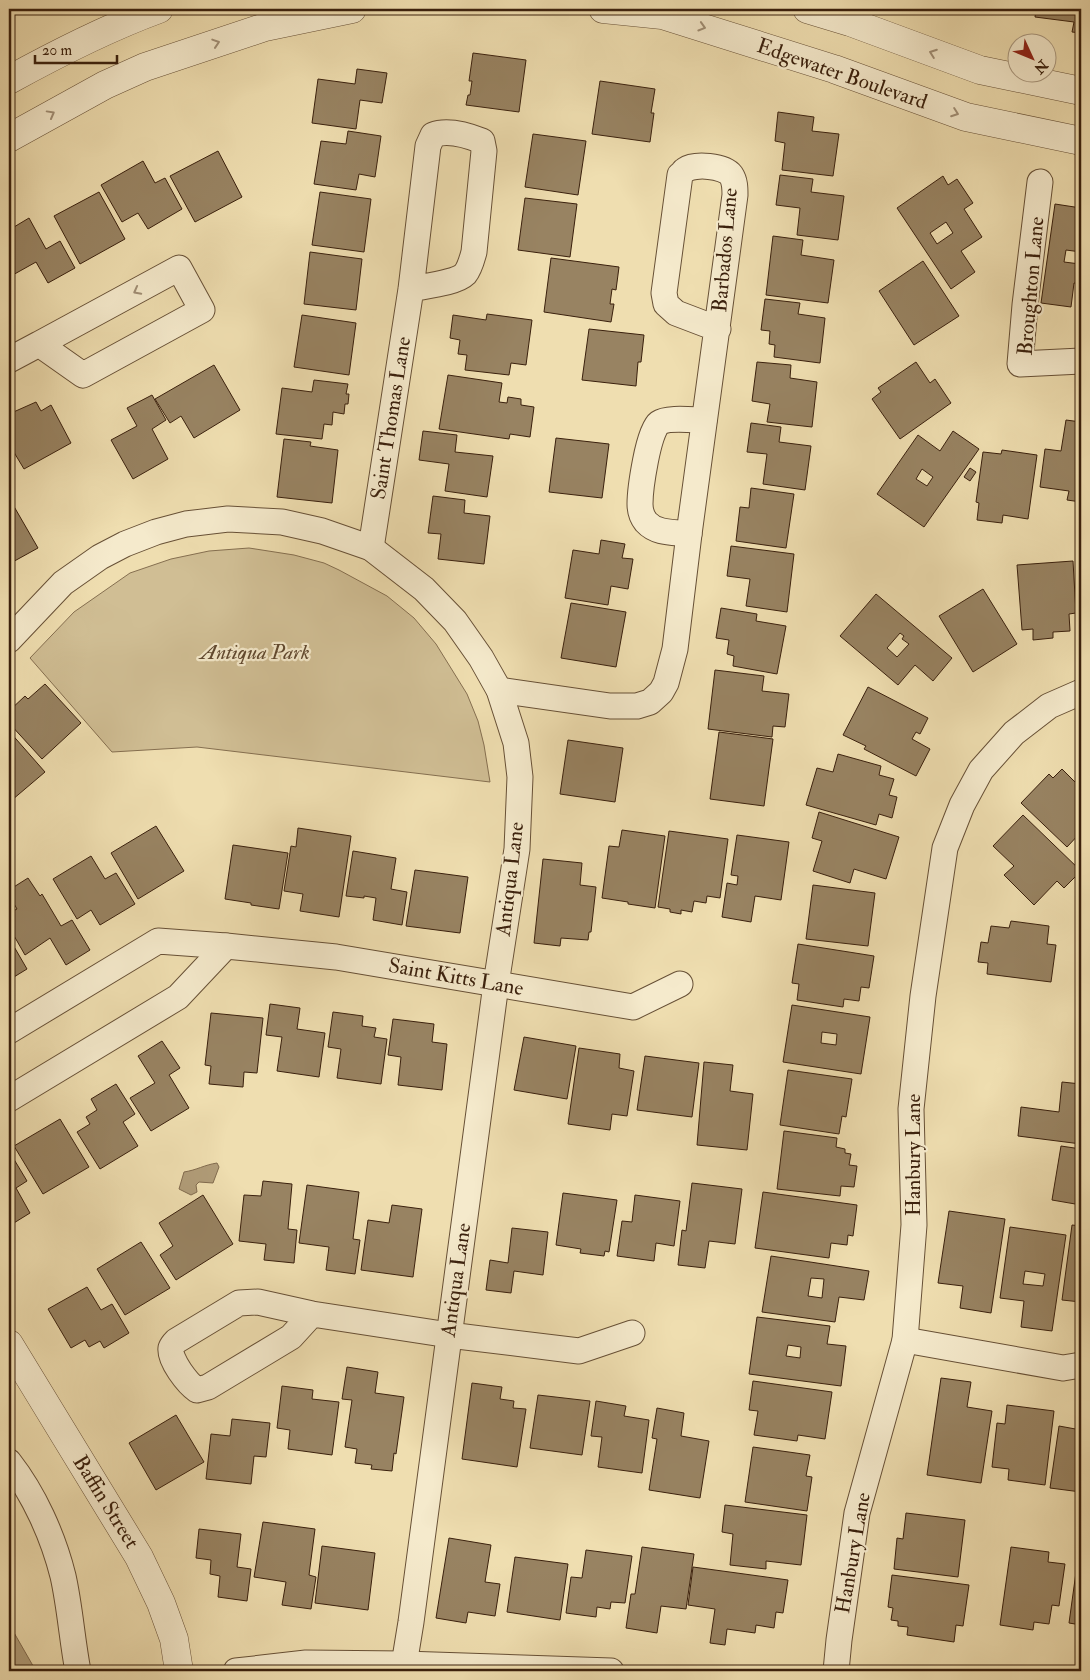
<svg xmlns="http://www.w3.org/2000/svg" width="1090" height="1680" font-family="'IM FELL Double Pica',serif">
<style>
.green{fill:#d0be94;stroke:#856f50}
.water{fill:#b19d79;stroke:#816b4e}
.building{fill:#988362;stroke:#3a200d;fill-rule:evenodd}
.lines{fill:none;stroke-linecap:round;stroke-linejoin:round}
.minor-casing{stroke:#675036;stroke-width:27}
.tertiary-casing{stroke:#675036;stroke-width:29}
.minor{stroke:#f5eacc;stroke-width:25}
.tertiary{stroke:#f5eacc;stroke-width:28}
.oneway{stroke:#a18f76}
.labels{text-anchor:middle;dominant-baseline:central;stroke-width:4.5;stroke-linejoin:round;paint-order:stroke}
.street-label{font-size:21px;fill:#3a200d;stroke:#f5eacc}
.park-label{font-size:21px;font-style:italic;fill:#60482f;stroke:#f5eacc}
</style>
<rect width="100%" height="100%" fill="#efdeb0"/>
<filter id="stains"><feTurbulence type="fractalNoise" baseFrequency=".004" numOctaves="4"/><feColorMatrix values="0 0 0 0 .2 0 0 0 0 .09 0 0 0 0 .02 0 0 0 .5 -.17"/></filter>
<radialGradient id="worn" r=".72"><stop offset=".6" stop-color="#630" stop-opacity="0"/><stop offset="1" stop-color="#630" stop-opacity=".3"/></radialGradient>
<polygon class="green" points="249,548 294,555 324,563 339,570 387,596 414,618 436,644 467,694 478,721 484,745 490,782 197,747 112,752 30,658 74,612 130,573 171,559 209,551"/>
<g class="water">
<path d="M 217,1163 L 219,1167 L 213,1183 L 199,1182 L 196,1185 L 197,1192 L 191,1195 L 179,1189 L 184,1172 C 197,1170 204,1165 217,1163 Z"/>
<polygon points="9,1624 36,1671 9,1671"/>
</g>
<g class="building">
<polygon points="1036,9 1081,9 1081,33 1072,32 1074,22 1035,17"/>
<polygon points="473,53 526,60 519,112 466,105 468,95 470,95 472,81 469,81"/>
<polygon points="357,69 387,73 382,103 360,100 356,129 312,123 318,79 355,84"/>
<polygon points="600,81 655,89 651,113 654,113 650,142 592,134"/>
<polygon points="778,112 814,117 812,131 839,134 833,176 782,170 785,143 775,141"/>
<polygon points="348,131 381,136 375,177 359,174 356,190 314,184 321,141 346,144"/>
<polygon points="533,134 586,141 578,195 525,187"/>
<polygon points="218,151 242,197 195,222 170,176"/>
<polygon points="143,161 155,183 165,178 182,209 148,229 138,213 122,222 101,185"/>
<polygon points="780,175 813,179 811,192 844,196 838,240 797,235 800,208 776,205"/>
<path d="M 943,176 L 948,185 L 957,179 L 973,203 L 964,209 L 982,237 L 961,251 L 975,272 L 951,289 L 897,208 ZM 946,222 L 953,233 L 937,244 L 930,233 Z"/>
<polygon points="99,192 125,239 80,264 54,216"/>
<polygon points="320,192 371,199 364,252 312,245"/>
<polygon points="525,198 577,204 570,257 518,250"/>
<polygon points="1055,204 1081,208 1081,252 1066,250 1064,262 1080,264 1081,254 1081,284 1074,283 1071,307 1041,303"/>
<polygon points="29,218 46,249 60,241 75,268 48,283 36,262 11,276 9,272 9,230"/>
<polygon points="773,236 803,240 801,255 834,260 828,303 766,295"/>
<polygon points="310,252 362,259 356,310 304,304"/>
<polygon points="551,258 619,267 616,290 612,289 610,304 614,304 611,322 544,312"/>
<polygon points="923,261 959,316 914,345 879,291"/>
<polygon points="765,299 800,303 798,314 825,318 820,363 774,357 775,345 769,344 770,331 761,330"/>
<polygon points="487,314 532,320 526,365 511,363 509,375 465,370 467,355 458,354 460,340 450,338 453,315 486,320"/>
<polygon points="302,315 356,323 349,375 294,367"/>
<polygon points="589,329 644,335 641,362 638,362 636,386 582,380"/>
<polygon points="757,362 791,365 790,378 817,382 812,427 767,422 770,404 752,401"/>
<polygon points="916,362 930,383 935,379 951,403 900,439 872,399 881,392 878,388"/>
<polygon points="214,365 240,410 194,438 181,416 170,423 155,399"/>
<polygon points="448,375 502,383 499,402 507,403 508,397 521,399 521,405 534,407 530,437 510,434 509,439 439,429"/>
<polygon points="314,380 348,384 346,394 349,394 348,404 345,404 344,414 333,412 332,425 324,424 322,439 276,434 282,388 312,392"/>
<polygon points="152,395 166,420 152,429 168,459 133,479 111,440 137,426 127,408"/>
<polygon points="36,402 41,411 51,405 71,443 24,469 9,444 13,443 9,435 9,414"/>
<polygon points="1066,420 1081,422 1081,502 1067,500 1069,491 1040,487 1045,449 1061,451"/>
<polygon points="751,423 781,427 779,442 811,446 805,490 763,484 767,454 747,452"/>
<polygon points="423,431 457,435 455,452 493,456 487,497 445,491 449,464 419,460"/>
<path d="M 953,431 L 979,449 L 924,527 L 877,494 L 918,435 L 940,451 ZM 922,469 L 933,477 L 927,486 L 916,479 Z"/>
<polygon points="556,438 609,444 602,498 549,492"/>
<polygon points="284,439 311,442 310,446 338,450 332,503 277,497"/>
<polygon points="1002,450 1037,455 1028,519 1003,515 1002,523 977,520 979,503 976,502 983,452 1001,454"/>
<polygon points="970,468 976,472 970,481 964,477"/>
<polygon points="751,488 794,494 786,548 736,541 740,507 749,508"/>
<polygon points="433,496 465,500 464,513 490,516 484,564 438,559 441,534 428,533"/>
<polygon points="12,503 38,548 9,564 9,504"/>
<polygon points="601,540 625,544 622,558 633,559 628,589 611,586 608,605 565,598 573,550 599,554"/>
<polygon points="731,546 794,554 787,612 746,606 750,579 727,576"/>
<polygon points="1073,561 1076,613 1069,614 1070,631 1053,632 1053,638 1033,640 1033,629 1022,630 1017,565"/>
<polygon points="983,589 1017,644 973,672 939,616"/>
<path d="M 876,594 L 952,658 L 933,681 L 915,665 L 898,685 L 840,636 ZM 900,633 L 904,636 L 902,639 L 909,644 L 897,657 L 887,648 Z"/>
<polygon points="571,603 626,612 616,667 561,658"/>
<polygon points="721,608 757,614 756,621 786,626 777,674 733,666 734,656 727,654 729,640 716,638"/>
<polygon points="715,670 764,676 762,691 789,694 785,727 773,726 772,737 708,729"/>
<polygon points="45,684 81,723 42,759 9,723 9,711 25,696 28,699"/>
<polygon points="868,687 928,718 920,734 916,732 912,739 930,749 916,776 864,749 866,746 843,735"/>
<polygon points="9,731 45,772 12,800 9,796"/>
<polygon points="719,732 773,739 764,806 710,799"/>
<polygon points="568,740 623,748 615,802 560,794"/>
<polygon points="838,754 881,766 879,775 894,779 889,795 897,797 892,818 879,814 876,825 806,805 817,768 833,772"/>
<polygon points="1062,769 1081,788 1081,832 1067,847 1021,803 1049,774 1053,778"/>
<polygon points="819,812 899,837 886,879 854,869 850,883 813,871 822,841 812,838"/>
<polygon points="1023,815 1081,871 1064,888 1057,881 1034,905 1004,875 1014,866 993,846"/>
<polygon points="156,826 184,871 138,899 111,853"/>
<polygon points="298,828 351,836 339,917 300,911 303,894 284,891 291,846 296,847"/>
<polygon points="622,830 665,836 655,908 628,904 628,902 602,898 609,846 619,847"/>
<polygon points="669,831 728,839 720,898 707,896 706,903 694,901 692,912 681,910 681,914 670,912 670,909 658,907"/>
<polygon points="737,835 789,842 781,900 755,896 751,922 722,917 727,883 737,885 738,876 731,875"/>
<polygon points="233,845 288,853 279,909 251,905 251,903 225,899"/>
<polygon points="353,851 396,858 391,889 407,892 402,925 373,920 376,898 364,896 364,898 346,896"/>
<polygon points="91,856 105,879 116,873 135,904 100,925 91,910 77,919 53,879"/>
<polygon points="543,859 582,863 580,885 596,887 591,932 589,932 588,940 561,938 560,946 534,943"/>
<polygon points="415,870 468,877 460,933 406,926"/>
<polygon points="28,878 40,896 42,894 61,926 72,920 90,950 66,965 50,938 25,955 9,927 9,913 17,909 9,895 9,890"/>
<polygon points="813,885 875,893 868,946 806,939"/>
<polygon points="1011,921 1049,926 1047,944 1056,945 1051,982 987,974 988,963 978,962 981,942 988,943 991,926 1009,928"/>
<polygon points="9,938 27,969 9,980"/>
<polygon points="798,944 874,956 869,988 861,987 859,1001 844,999 843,1007 797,1000 799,984 792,983"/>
<polygon points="270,1004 300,1008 297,1029 325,1033 319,1077 277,1071 282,1037 266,1035"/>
<path d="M 792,1005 L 870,1017 L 861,1074 L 783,1062 ZM 822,1032 L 837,1034 L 836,1045 L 821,1043 Z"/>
<polygon points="333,1012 363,1016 362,1026 376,1028 374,1037 387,1039 381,1084 337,1078 341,1049 328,1047"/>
<polygon points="211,1013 263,1018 257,1073 244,1072 243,1087 209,1084 211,1066 205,1065"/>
<polygon points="393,1019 434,1024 432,1042 447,1044 442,1090 398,1085 401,1057 388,1055"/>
<polygon points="524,1037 576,1046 567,1099 514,1090"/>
<polygon points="162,1041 180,1068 169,1075 189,1108 151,1131 130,1098 155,1083 138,1056"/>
<polygon points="579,1048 620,1054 619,1068 634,1071 627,1116 612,1114 610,1130 568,1124"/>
<polygon points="645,1056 699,1063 692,1117 637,1110"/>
<polygon points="704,1062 733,1065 730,1091 753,1094 747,1150 697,1145"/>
<polygon points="788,1070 852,1079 846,1117 842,1116 839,1134 780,1125"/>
<polygon points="1062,1082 1081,1084 1081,1144 1018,1136 1021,1107 1059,1112"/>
<polygon points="116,1084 135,1114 123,1122 138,1146 100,1169 77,1132 90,1124 86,1117 97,1110 91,1099"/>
<polygon points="60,1119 89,1167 43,1194 14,1146"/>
<polygon points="784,1131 837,1138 836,1147 845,1149 845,1153 851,1154 849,1165 857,1166 854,1187 841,1186 840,1196 777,1189"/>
<polygon points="1061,1146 1081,1149 1081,1205 1052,1200"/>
<polygon points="9,1151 27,1181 16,1188 30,1213 9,1226"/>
<polygon points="263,1181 292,1184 288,1229 297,1230 294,1263 264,1260 266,1244 239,1241 244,1195 261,1196"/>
<polygon points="692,1183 742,1189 735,1244 709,1241 705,1268 678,1265 682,1230 686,1231"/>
<polygon points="307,1185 359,1192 353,1239 360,1240 355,1274 326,1270 329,1247 299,1243"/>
<polygon points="763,1192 857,1205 853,1236 848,1235 847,1245 831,1243 829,1258 755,1248"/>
<polygon points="563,1193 617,1200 609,1252 605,1251 604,1256 580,1253 581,1249 556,1245"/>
<polygon points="203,1195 233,1244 176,1280 160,1255 173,1246 159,1223"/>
<polygon points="635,1195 680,1201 674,1246 656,1243 654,1261 617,1256 622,1221 632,1222"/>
<polygon points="392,1205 422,1209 413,1277 361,1270 368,1220 389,1223"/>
<polygon points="949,1211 1005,1219 991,1313 960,1308 963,1286 938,1283"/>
<polygon points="1072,1225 1081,1226 1081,1302 1062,1300"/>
<path d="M 1010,1227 L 1066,1235 L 1052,1331 L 1021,1327 L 1024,1301 L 1000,1298 ZM 1025,1271 L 1045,1274 L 1043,1286 L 1023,1284 Z"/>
<polygon points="512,1228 548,1232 543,1275 514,1271 511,1293 486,1290 490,1260 508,1263"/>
<polygon points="141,1242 170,1288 125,1315 97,1269"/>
<path d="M 771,1256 L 869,1271 L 864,1300 L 839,1297 L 835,1322 L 762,1312 ZM 811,1278 L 824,1279 L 822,1298 L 808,1296 Z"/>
<polygon points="87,1287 101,1310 112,1304 129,1333 104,1348 100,1341 89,1347 85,1340 71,1348 48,1309"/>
<path d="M 757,1317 L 830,1326 L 827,1344 L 846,1346 L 841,1386 L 749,1374 ZM 788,1345 L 801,1347 L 800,1358 L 786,1356 Z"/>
<polygon points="347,1367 378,1372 375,1393 404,1397 396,1454 394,1453 392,1471 371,1469 372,1465 355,1463 357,1449 345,1447 352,1400 342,1399"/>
<polygon points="941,1378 971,1382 967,1407 992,1411 981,1483 927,1475"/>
<polygon points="753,1381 832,1392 825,1439 798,1435 797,1441 754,1435 758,1411 749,1410"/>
<polygon points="472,1383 502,1387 500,1399 514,1401 513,1408 526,1409 517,1467 462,1459"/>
<polygon points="282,1386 313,1390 312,1399 339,1402 332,1455 288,1449 290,1430 277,1428"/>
<polygon points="538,1395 590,1401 582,1455 530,1448"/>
<polygon points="596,1401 626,1406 624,1416 649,1420 642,1473 598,1467 602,1437 591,1436"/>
<polygon points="1007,1405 1054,1411 1045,1485 1008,1480 1009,1469 992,1467 997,1423 1005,1424"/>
<polygon points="657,1408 684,1413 681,1436 709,1441 700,1498 649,1490 657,1439 652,1438"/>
<polygon points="176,1415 204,1462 156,1490 129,1443"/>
<polygon points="232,1419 270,1423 266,1457 254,1456 251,1484 206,1479 211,1434 230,1436"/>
<polygon points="1059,1426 1081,1430 1081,1492 1050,1488"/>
<polygon points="753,1447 810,1455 806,1476 812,1477 807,1511 745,1502"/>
<polygon points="725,1505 807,1515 801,1565 766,1561 766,1569 730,1565 733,1534 722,1532"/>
<polygon points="906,1513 965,1520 958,1577 894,1569 897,1538 903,1539"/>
<polygon points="263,1522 315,1529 309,1575 316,1577 311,1609 282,1605 286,1582 254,1577"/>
<polygon points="199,1529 241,1534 237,1567 251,1569 247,1601 218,1597 220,1576 210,1574 211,1560 196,1558"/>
<polygon points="449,1538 491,1545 485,1582 500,1584 495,1616 468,1612 466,1623 436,1618"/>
<polygon points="322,1546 375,1553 368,1610 315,1603"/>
<polygon points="642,1547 694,1554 686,1609 661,1606 657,1633 626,1628 631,1594 635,1594"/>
<polygon points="1011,1547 1049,1552 1048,1562 1065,1564 1059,1606 1052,1605 1049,1624 1034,1622 1033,1630 1000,1625"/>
<polygon points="586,1550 632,1556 625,1603 611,1602 610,1609 597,1607 596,1617 566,1613 571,1577 582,1578"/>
<polygon points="515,1557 568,1564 560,1620 507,1612"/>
<polygon points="1077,1565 1081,1566 1081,1625 1069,1623"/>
<polygon points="693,1567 788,1580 783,1613 776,1612 774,1628 756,1625 755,1633 727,1629 725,1645 710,1643 715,1609 688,1605"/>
<polygon points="892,1575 969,1585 963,1626 956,1625 954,1642 907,1635 908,1627 898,1626 898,1621 891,1620 893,1608 888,1607"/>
</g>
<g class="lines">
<defs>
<g id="minor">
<polyline points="1040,182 1025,305 1020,364 1081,361"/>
<polyline points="9,360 39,344 83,375 202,310 179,268 39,344"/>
<path d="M 689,534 C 674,532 657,534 646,522 C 642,517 640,511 640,504 C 640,490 648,431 659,423 C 667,417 693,420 704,420"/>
<path d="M 371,548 L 411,289 L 428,146 L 433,135 C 448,129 467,135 482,141 L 484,151 L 474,252 C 472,259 470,268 465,274 C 456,283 424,286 411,289"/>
<polyline points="9,640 63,583 100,557 125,544 156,532 186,524 228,519 282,522 322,531 371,548 424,589 455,621 481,658 499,690 516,743 520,777 517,849 496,984 411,1622 403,1671"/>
<path d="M 499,690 L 610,706 L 637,706 L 650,702 L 661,692 L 666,683 L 675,649 L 689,534 L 735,195 C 735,188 735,181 731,175 C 724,166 695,163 685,170 C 683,171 682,174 680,175 L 664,293 L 666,304 L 676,313 L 718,329"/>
<polyline points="9,1031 158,941 226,946 336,957 633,1007 680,984"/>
<polyline points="9,1099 178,997 226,946"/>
<path d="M 312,1314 L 291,1337 L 208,1387 L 197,1390 C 188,1384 169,1360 171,1348 C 172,1345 174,1343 176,1341 L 239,1303 L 258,1302 L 312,1314 L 449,1335 L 579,1351 L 632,1333"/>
<polyline points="905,1340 1063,1368 1081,1365"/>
<path d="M 9,1462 C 34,1494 53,1536 63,1576 C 70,1607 72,1640 78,1671"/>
<polyline points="236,1671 306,1663 404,1664 611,1671"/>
<polyline points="836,1671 839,1640 857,1513 905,1340 914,1225 911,1109 923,996 945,848 962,805 981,770 1014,733 1049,706 1081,692"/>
</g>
<g id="tertiary">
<polyline points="603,9 662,15 834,69 966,117 1081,141"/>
<polyline points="807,9 850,22 980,70 1081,91"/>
<path d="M 9,80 C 58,53 107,28 159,9"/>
<polyline points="9,138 105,85 145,67 265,27 352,9"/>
<polyline points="9,1344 139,1557 161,1603 174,1639 179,1671"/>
</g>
</defs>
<use href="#minor" class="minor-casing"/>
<use href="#tertiary" class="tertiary-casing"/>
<use href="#minor" class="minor"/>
<use href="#tertiary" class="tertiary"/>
</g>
<defs><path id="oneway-chevron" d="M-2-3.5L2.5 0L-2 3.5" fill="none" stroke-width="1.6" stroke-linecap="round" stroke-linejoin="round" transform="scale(1.25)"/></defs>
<g class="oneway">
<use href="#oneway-chevron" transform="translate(702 27) rotate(17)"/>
<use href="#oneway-chevron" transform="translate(216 43) rotate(-18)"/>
<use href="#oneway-chevron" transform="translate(933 53) rotate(-160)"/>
<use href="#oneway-chevron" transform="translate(955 113) rotate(20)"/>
<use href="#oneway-chevron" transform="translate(51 114) rotate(-29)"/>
<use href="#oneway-chevron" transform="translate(137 291) rotate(152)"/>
</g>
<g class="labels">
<g class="street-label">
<text transform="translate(842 74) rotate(19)">Edgewater Boulevard</text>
<text transform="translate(725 250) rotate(-85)">Barbados Lane</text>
<text transform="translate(1031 286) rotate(-85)">Broughton Lane</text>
<text transform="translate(391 418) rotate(-81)">Saint Thomas Lane</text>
<text transform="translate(510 879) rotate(-83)">Antiqua Lane</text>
<text transform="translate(456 977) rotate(10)">Saint Kitts Lane</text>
<text transform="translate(913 1155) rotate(-90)">Hanbury Lane</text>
<text transform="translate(456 1280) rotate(-82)">Antiqua Lane</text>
<text transform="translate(106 1502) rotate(58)">Baffin Street</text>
<text transform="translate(853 1553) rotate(-80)">Hanbury Lane</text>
</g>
<g class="park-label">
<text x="255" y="652">Antiqua Park</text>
</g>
</g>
<rect width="1090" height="1680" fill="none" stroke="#efdeb0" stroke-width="30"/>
<rect x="10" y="10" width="1070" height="1660" fill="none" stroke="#3a200d" stroke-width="2.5"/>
<rect x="15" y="15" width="1060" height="1650" fill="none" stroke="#3a200d"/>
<g transform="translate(1032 58) rotate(134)"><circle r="24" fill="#f5eacc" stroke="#aa9980"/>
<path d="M0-4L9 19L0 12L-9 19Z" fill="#8f2418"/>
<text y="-8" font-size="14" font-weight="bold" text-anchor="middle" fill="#3a200d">N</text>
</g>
<path d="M35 55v8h82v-8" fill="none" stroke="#3a200d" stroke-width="2.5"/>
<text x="42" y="55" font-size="15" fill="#3a200d" stroke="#f5eacc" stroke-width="4" paint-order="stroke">20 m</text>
<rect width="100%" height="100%" filter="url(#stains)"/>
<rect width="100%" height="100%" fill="url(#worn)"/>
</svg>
